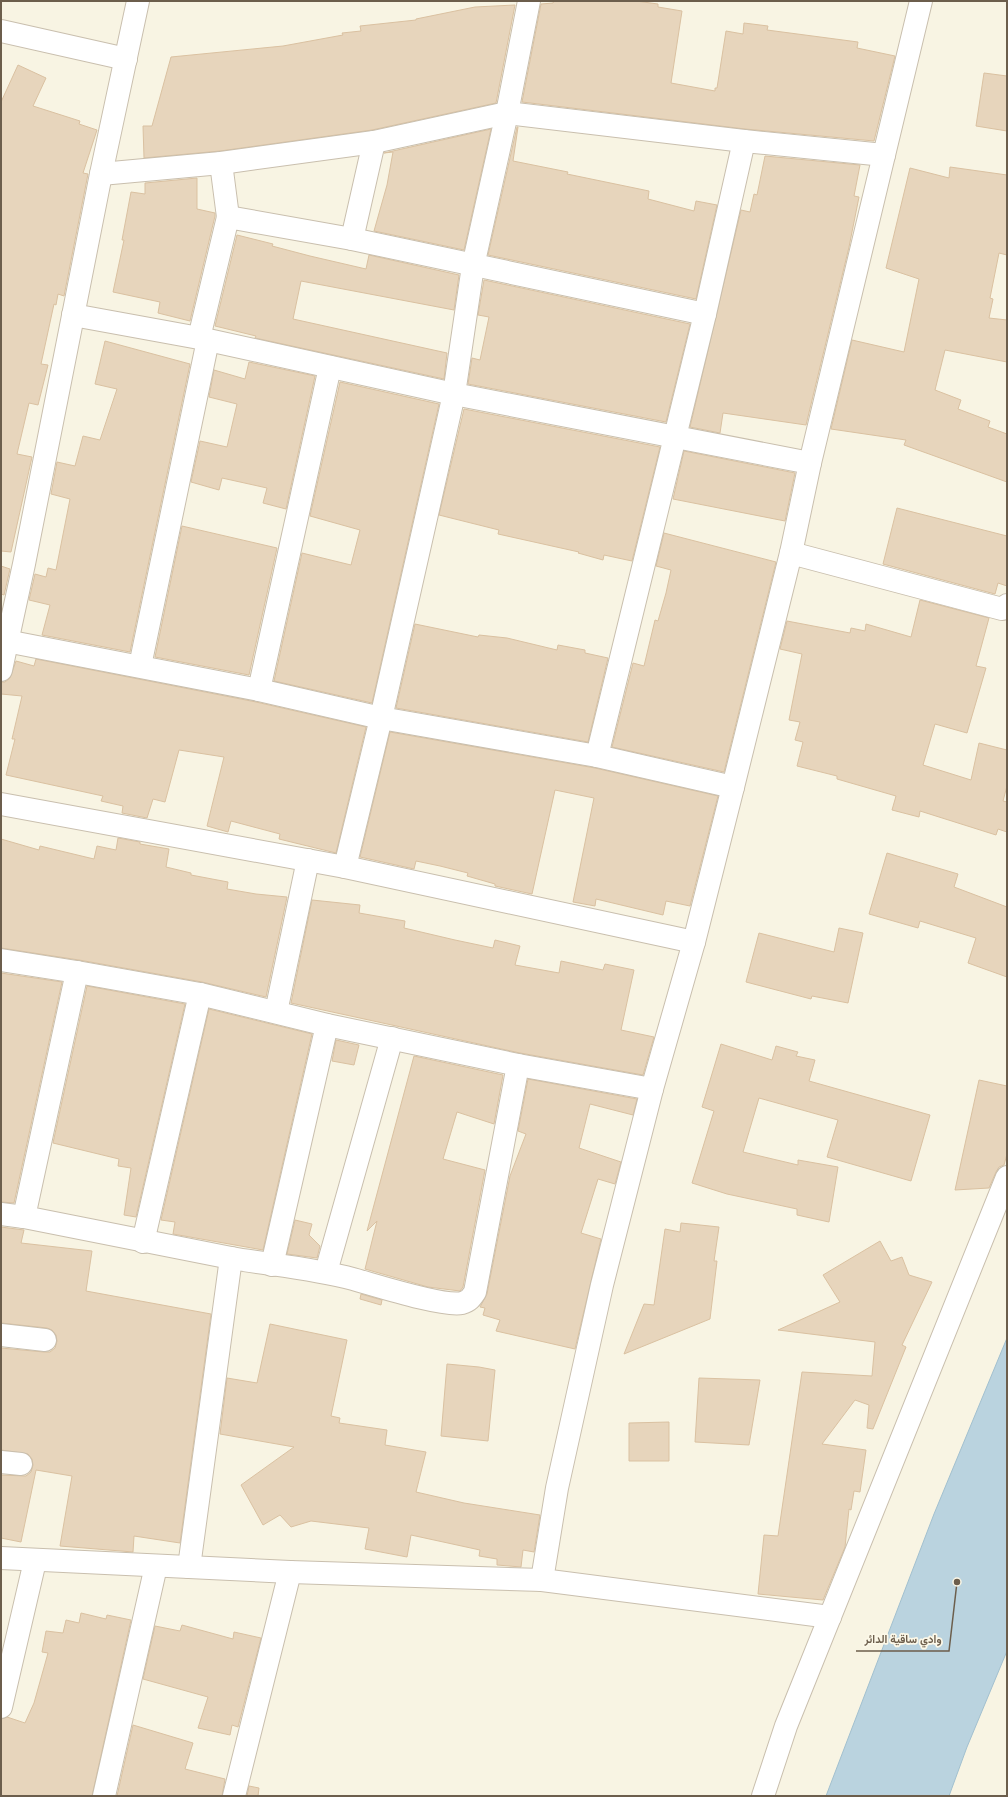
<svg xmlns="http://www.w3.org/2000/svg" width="1008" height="1797" font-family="Mulish,Vazirmatn,sans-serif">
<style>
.water{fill:#bad3df;stroke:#a2c0cf}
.building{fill:#e7d5bc;stroke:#dac1a1}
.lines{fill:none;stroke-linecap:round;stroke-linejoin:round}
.minor-casing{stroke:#c9bfae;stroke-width:24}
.minor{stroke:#fff;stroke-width:22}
.leader{fill:none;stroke:#6c5e4c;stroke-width:1.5}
.callout-dot{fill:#6c5e4c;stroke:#fcf8e8;stroke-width:1.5}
.callout-label{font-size:11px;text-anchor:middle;font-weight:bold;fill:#6c5e4c;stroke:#fcf8e8;stroke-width:3.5;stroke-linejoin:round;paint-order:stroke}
</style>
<rect width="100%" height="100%" fill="#f8f4e3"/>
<polygon class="water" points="1007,1338 1007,1651 967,1747 949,1796 826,1796 934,1514"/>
<g class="building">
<polygon points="554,1 636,1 658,4 658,7 682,11 671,83 715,91 715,88 717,88 726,31 743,34 744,23 768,26 767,30 858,42 857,48 895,56 874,141 745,129 522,102 541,4 553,3"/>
<polygon points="515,5 496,103 372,130 220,151 144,158 143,126 152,126 171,57 283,46 343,35 342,33 361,31 360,26 416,20 416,19 475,7"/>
<polygon points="18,65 46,78 33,106 80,121 79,124 97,130 83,173 88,174 64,296 58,294 56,305 54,304 41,364 48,365 38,405 29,403 17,454 32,457 11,552 1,551 1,102"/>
<polygon points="984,73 1007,76 1007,131 976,126"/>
<polygon points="517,127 518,127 513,161 568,172 567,174 649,191 648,199 694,211 696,201 717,205 696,299 488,255"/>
<polygon points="491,129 464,250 374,231 387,185 393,152 384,153"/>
<polygon points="765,156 860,165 854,196 859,197 849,247 806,425 723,413 720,433 690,427 741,210 750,212 754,194 757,195"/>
<polygon points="950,167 1007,175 1007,255 999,253 990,298 993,299 989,318 1007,320 1007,362 945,350 935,390 961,400 958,409 990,421 988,427 1007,434 1007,482 904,445 906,440 831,429 852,340 904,352 919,279 886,268 910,168 949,178"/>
<polygon points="197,178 197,209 215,213 215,216 190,321 158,313 160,302 113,292 124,240 122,240 131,192 145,194 145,183"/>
<polygon points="237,235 273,244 272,246 310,256 366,269 369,255 459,275 454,310 301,281 293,319 447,353 444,379 255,338 256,336 215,326"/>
<polygon points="484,280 690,324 666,422 468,384 472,358 480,360 489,317 478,315"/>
<polygon points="105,341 190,364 130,652 42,635 50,605 29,600 35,574 46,577 48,568 56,570 70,499 51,494 57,462 75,466 83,436 100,440 117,389 95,384"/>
<polygon points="249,362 315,376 286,509 263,503 267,488 222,478 219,490 191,482 200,441 227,447 237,404 209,397 214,370 245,379"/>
<polygon points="340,382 439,404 372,703 274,681 302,553 351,565 360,530 310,516"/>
<polygon points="464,409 660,447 632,561 604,555 603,560 578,553 579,552 498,534 499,530 439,515"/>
<polygon points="684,451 795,473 785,521 673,499"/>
<polygon points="897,508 1007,536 1007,586 998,583 995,594 883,564"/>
<polygon points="182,526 277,548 249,675 155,657"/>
<polygon points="664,533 776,562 724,772 612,747 633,663 644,666 655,620 658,621 666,593 671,570 656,566"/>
<polygon points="1,566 10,569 4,595 1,594"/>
<polygon points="920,600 989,618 976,666 986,668 967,733 935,724 923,765 971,780 979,743 1007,750 1007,786 1003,801 1007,802 1007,832 998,829 996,835 920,811 919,817 892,810 896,796 837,779 837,776 797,766 803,742 795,740 800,722 789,720 802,654 780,649 787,621 850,633 851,628 865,631 866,624 911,637"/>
<polygon points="415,624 478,637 479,635 507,638 557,650 558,645 585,650 585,653 608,658 588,742 396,708"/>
<polygon points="36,659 256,702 366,727 336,853 279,839 280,834 231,821 228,832 207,826 224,757 179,750 165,802 153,799 147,818 122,813 123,806 101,801 103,796 6,775 15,739 12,739 22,696 1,694 1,682 5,682 10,678 16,661 34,666"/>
<polygon points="390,732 595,768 718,796 690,906 666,901 663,915 596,899 595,906 573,902 594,798 555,790 532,894 495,886 495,884 467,876 468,873 440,866 416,861 414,869 360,857"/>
<polygon points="118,838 140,842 140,844 169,849 166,867 191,873 191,875 228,882 227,889 256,894 287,897 266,997 202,982 79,960 1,948 1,839 39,850 40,846 94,859 97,846 116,850"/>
<polygon points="887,853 958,874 954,887 1007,907 1007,977 968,963 976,938 920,921 918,928 869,914"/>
<polygon points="312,900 360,905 359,913 405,921 404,928 455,940 493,948 495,940 520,946 515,965 559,973 561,961 603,970 605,964 634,970 621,1030 654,1037 643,1075 520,1053 291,1003"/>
<polygon points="839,928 863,933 848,1003 812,996 811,999 746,982 759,933 834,952"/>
<polygon points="1,973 62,982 14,1203 1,1202"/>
<polygon points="87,986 185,1004 136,1217 124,1215 131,1168 118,1166 119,1159 53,1143"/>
<polygon points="209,1009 312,1034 263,1250 173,1234 175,1222 161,1220"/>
<polygon points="336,1040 359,1045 354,1065 332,1061"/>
<polygon points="721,1044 772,1060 776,1046 798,1052 796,1056 815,1060 809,1081 930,1115 911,1181 827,1157 838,1120 759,1098 743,1152 798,1165 798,1160 838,1167 829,1222 797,1215 797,1209 727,1194 692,1183 714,1111 702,1107"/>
<polygon points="414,1056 503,1075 494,1124 457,1112 443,1159 485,1170 463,1287 460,1291 428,1287 365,1269 377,1221 367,1231"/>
<polygon points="528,1079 637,1099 633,1115 590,1104 579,1148 621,1162 615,1184 598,1179 581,1233 601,1239 575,1349 496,1331 500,1320 483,1315 485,1308 480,1307 487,1294 510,1176 526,1134 518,1131"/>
<polygon points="979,1080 1007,1086 1007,1154 1004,1165 999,1167 996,1172 989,1188 955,1190"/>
<polygon points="295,1220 312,1224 309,1235 320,1246 317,1258 287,1254"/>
<polygon points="681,1223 719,1227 714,1261 717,1261 710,1319 624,1354 644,1304 654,1305 665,1229 680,1232"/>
<polygon points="1,1227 24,1230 21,1243 92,1251 86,1291 211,1314 180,1543 134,1536 133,1552 60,1546 72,1476 36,1470 21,1542 1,1538 1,1475 26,1476 31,1472 33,1465 32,1459 28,1454 1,1450 1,1348 44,1352 50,1352 55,1348 57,1341 56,1335 52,1330 47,1328 1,1323"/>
<polygon points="880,1241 891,1261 902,1257 909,1275 932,1282 902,1345 906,1347 873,1429 867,1428 869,1405 855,1400 822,1444 866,1450 860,1492 854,1491 851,1510 849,1509 845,1547 823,1600 758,1594 764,1535 778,1536 802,1372 872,1376 875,1342 778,1330 840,1302 823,1275"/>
<polygon points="361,1294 382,1300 381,1305 360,1299"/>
<polygon points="270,1324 347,1340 331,1416 340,1418 339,1423 387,1430 385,1445 426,1452 416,1492 464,1503 540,1515 534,1552 523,1550 521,1567 497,1565 497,1559 479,1556 480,1550 411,1535 407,1557 365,1549 369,1528 311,1521 291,1527 280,1515 263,1525 241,1485 294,1447 220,1434 227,1378 257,1383"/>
<polygon points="447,1364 479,1367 495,1370 488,1441 441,1436"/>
<polygon points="699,1378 760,1380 749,1445 695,1442"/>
<polygon points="669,1422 669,1461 629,1461 629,1423"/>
<polygon points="81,1613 106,1619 107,1615 131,1620 92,1796 1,1796 1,1719 7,1717 25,1723 34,1703 48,1653 42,1652 46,1631 63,1633 66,1620 79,1623"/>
<polygon points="182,1625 233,1639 234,1632 261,1638 238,1727 232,1725 230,1735 198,1728 208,1697 143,1679 155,1626 180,1631"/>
<polygon points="133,1725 193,1743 185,1769 225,1779 222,1796 117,1796"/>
<polygon points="249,1786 259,1788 258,1796 247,1796"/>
</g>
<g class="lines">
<defs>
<g id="minor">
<polyline points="1,31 126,59"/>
<polyline points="221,163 228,217"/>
<polyline points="101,174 221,163 374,142 507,113 744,141 884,155"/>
<polyline points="352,239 374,142"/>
<polyline points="73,315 199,338 454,394 810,463"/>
<polyline points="199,338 228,217 352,239 705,314"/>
<polyline points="791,553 1002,609 1007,605"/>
<polyline points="1,640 259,690 381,718 597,756 733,787"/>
<polyline points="140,666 208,340"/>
<polyline points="1,670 24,564 101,174 138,1"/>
<polyline points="259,690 330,367"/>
<polyline points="597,756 705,314 744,141"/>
<polyline points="1,804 345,867 694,942"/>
<polyline points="345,867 381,718 454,394 473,266 507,113 529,1"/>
<polyline points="1,960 77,972 200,994 327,1025 518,1065 652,1089"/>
<path d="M 77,972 L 24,1217 C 93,1231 162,1245 231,1258 C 272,1265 313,1268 353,1279 C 375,1285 443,1307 462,1303 C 469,1301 471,1298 475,1292 L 518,1065"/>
<polyline points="276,1012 308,860"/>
<polyline points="1,1214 24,1217"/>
<polyline points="143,1242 200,994"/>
<polyline points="272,1265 327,1025"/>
<polyline points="326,1272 392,1038"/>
<polyline points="1,1335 45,1340"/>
<polyline points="1,1462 21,1464"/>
<polyline points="1,1558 290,1572 542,1580 830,1617"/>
<polyline points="189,1567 231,1258"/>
<polyline points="542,1580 557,1488 602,1285 652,1089 694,942 733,787 791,553 810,463 921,1"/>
<polyline points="1,1707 35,1561"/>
<polyline points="104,1796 156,1566"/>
<polyline points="234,1796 290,1572"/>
<polyline points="763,1796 786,1726 1007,1177"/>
</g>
</defs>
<use href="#minor" class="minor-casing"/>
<use href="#minor" class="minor"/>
</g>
<path class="leader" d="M957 1582L949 1651H856"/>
<circle class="callout-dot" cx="957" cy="1582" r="4"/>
<g class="callout-label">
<text x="903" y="1643">وادي ساقية الدائر</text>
</g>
<rect width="1008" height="1797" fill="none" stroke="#6c5e4c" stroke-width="4"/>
</svg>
